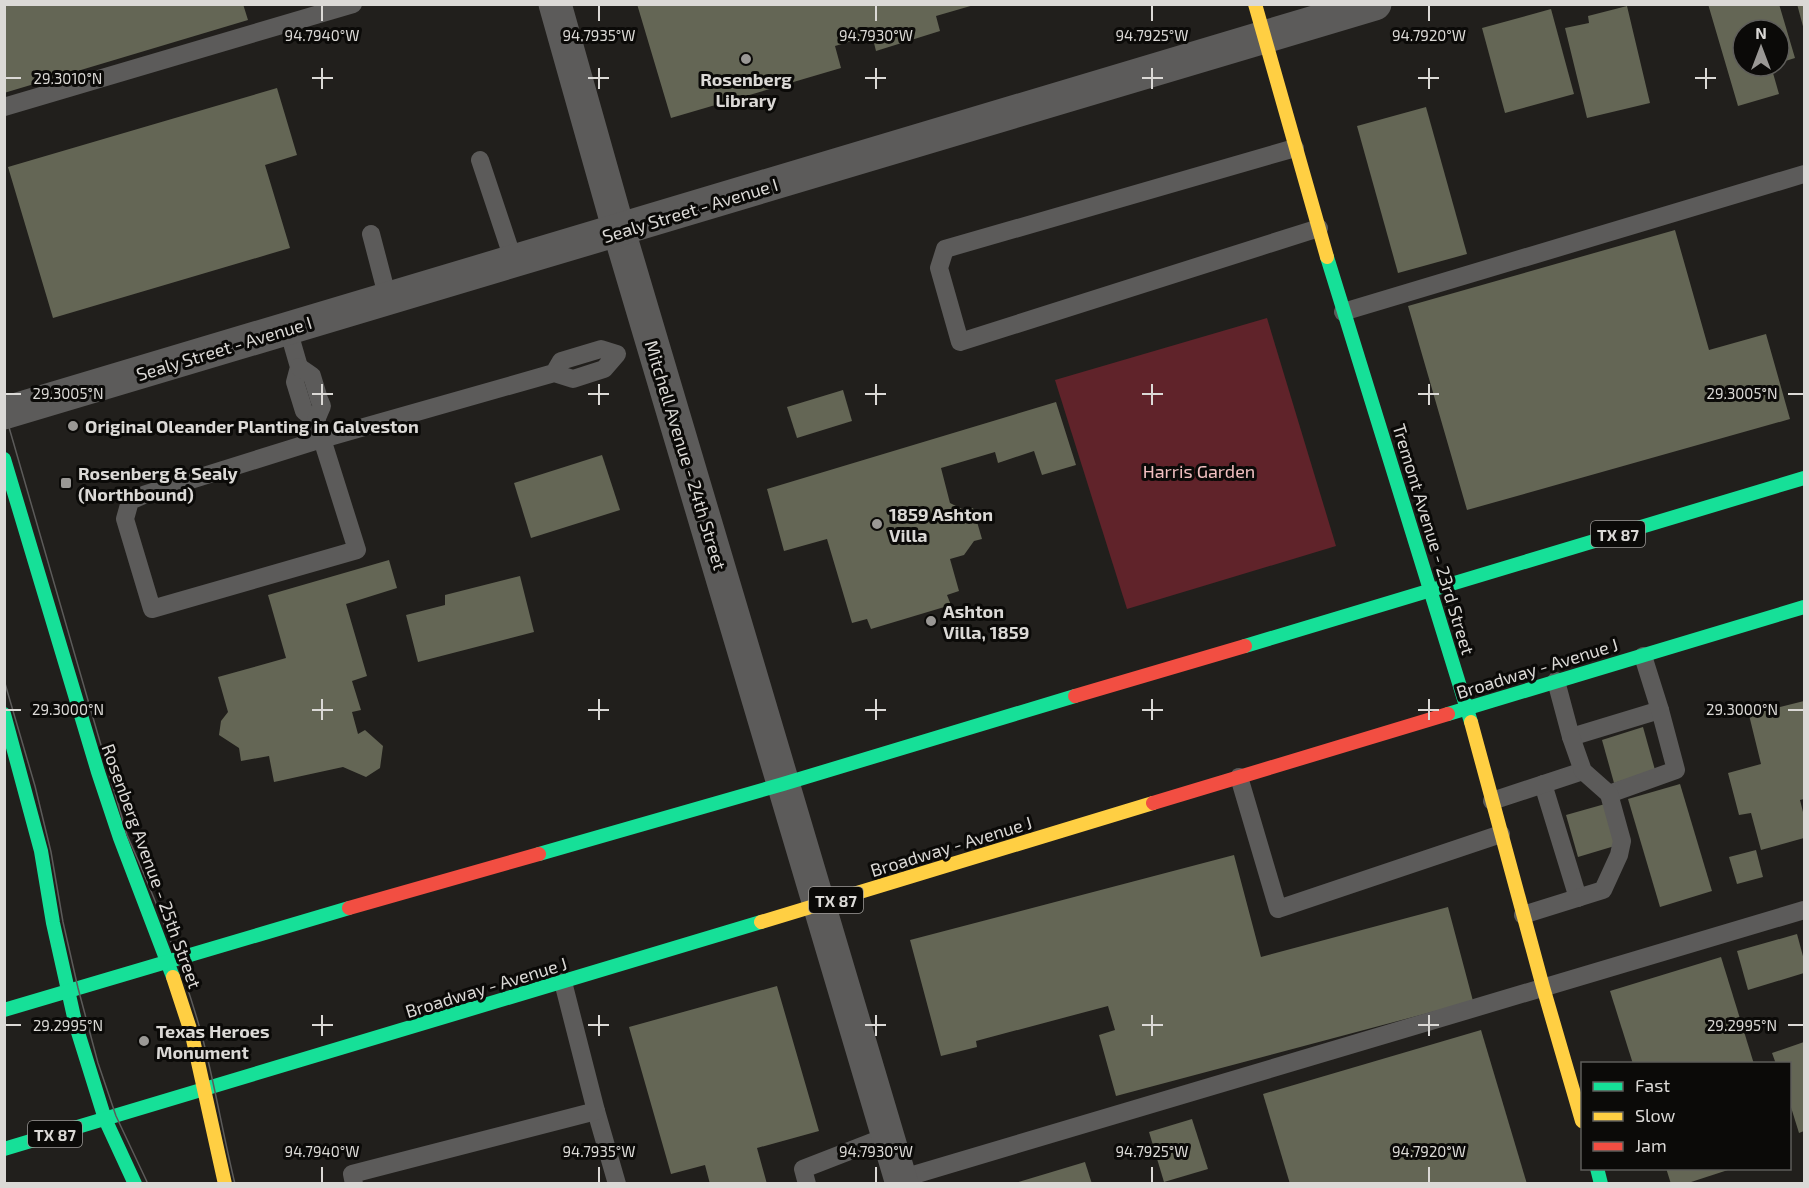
<svg xmlns="http://www.w3.org/2000/svg" width="1809" height="1188" font-family="'Exo 2',sans-serif">
<style>
.green{fill:#60232a}
.building{fill:#646655}
.lines{fill:none;stroke-linecap:round;stroke-linejoin:round}
.lane{stroke:#5c5b5a;stroke-width:18}
.street{stroke:#5c5b5a;stroke-width:33}
.fast{stroke:#16e098;stroke-width:14}
.slow{stroke:#ffcf43;stroke-width:14}
.jam{stroke:#f24e42;stroke-width:14}
.tram{stroke:#5c5b5a;stroke-width:1.5}
.ticks{fill:none;stroke:#dbd9d6;stroke-width:2}
.poi-dot{fill:#9a9895;stroke:#0b0a08;stroke-width:2}
.labels{text-anchor:middle;dominant-baseline:central;stroke-width:6;stroke-linejoin:round;paint-order:stroke}
.shield{fill:#0b0a08;stroke:#9d9b98;stroke-width:1.5}
.shield-label{font-size:16px;font-weight:bold;fill:#dbd9d6}
.poi-label{font-size:18px;font-weight:bold;fill:#dbd9d6;stroke:#0b0a08;text-anchor:start}
.street-label{font-size:18px;fill:#dbd9d6;stroke:#0b0a08}
.park-label{font-size:18px;fill:#f2c0c1;stroke:#0b0a08}
.ticks-label{font-size:15px;text-anchor:middle;fill:#dbd9d6;stroke:#0b0a08;stroke-width:6;stroke-linejoin:round;paint-order:stroke}
</style>
<rect width="100%" height="100%" fill="#211f1c"/>
<polygon class="green" points="1267,318 1336,546 1127,609 1055,380"/>
<g class="building">
<polygon points="4,4 243,4 248,20 4,93"/>
<polygon points="637,4 974,4 974,5 936,16 940,31 876,51 872,35 835,46 841,68 671,118"/>
<polygon points="1708,4 1779,4 1795,58 1779,63 1779,30 1743,30 1743,66 1771,66 1779,94 1738,106"/>
<polygon points="1797,4 1804,4 1804,30"/>
<polygon points="1627,6 1650,103 1587,118 1565,28 1589,23 1588,16"/>
<polygon points="1551,9 1574,94 1505,113 1482,28"/>
<polygon points="277,88 297,155 265,165 290,248 53,318 8,167"/>
<polygon points="1426,107 1467,254 1398,273 1357,126"/>
<polygon points="1675,230 1709,350 1766,334 1790,419 1467,510 1408,306"/>
<polygon points="843,390 852,421 797,438 787,407"/>
<polygon points="1056,402 1076,465 1042,475 1034,451 998,463 995,452 941,468 950,503 964,510 973,508 982,539 974,541 964,555 950,559 959,591 947,595 951,605 871,629 867,619 852,623 827,539 784,551 767,489"/>
<polygon points="602,455 620,510 531,538 514,483"/>
<polygon points="389,560 397,588 346,604 367,676 352,681 361,710 352,712 358,734 365,730 383,746 380,768 366,777 343,767 274,782 269,756 241,761 239,748 219,735 221,721 228,712 218,677 286,658 268,595"/>
<polygon points="520,576 534,632 418,662 406,615 445,605 445,595"/>
<polygon points="1804,701 1804,799 1800,800 1804,816 1804,838 1761,850 1751,813 1739,815 1728,773 1761,764 1749,715"/>
<polygon points="1643,727 1655,770 1614,783 1602,740"/>
<polygon points="1680,784 1712,891 1660,907 1628,799"/>
<polygon points="1605,804 1618,845 1578,857 1566,815"/>
<polygon points="1756,850 1763,877 1737,884 1729,857"/>
<polygon points="1234,855 1261,957 1448,907 1473,1001 1116,1096 1099,1035 1115,1030 1108,1006 976,1041 977,1047 941,1056 910,940"/>
<polygon points="1797,934 1804,960 1804,973 1748,990 1737,951"/>
<polygon points="1721,957 1754,1064 1633,1064 1610,991"/>
<polygon points="777,986 819,1131 757,1148 767,1184 710,1184 705,1165 671,1174 629,1027"/>
<polygon points="1481,1030 1527,1184 1290,1184 1263,1094"/>
<polygon points="1804,1042 1804,1131 1799,1133 1790,1104 1790,1064 1776,1064 1772,1053"/>
<polygon points="1192,1119 1208,1169 1164,1182 1149,1132"/>
<polygon points="1085,1162 1092,1184 1015,1184 1015,1183"/>
<polygon points="1666,1168 1731,1168 1731,1169 1685,1184 1671,1184"/>
</g>
<g class="lines">
<g class="lane">
<polyline points="4,107 353,4"/>
<polyline points="1295,148 945,249 939,268 960,342 1319,228"/>
<polyline points="480,160 514,262"/>
<polyline points="371,234 388,299"/>
<polyline points="1343,312 1804,174"/>
<polyline points="288,329 299,367 295,382 304,411 316,420 322,439 146,494 130,501 125,519 152,609 357,550 322,439 554,373 573,379 604,369 617,354 601,349 561,361 554,373"/>
<polyline points="299,367 312,376 319,399 322,406 316,420"/>
<polyline points="1571,737 1660,710"/>
<polyline points="1239,777 1278,909 1501,834"/>
<polyline points="1543,784 1578,898"/>
<polyline points="1609,794 1676,770 1660,710 1643,656"/>
<polyline points="1492,801 1583,771"/>
<polyline points="1523,915 1603,890 1619,855 1622,841 1609,794 1583,771 1571,737 1556,681"/>
<polyline points="596,1111 617,1184"/>
<polyline points="900,1179 1804,910"/>
<polyline points="354,1184 352,1174 596,1111 563,982"/>
<polyline points="807,1184 803,1169 888,1136"/>
</g>
<g class="street">
<polyline points="555,4 619,231 902,1184"/>
<polyline points="4,413 1375,4"/>
</g>
<g class="fast">
<polyline points="1327,257 1471,722"/>
<polyline points="4,459 98,772 120,838 173,977"/>
<polyline points="1245,646 1804,478"/>
<polyline points="4,714 41,851 53,923 76,1026 105,1119 135,1184"/>
<polyline points="1448,714 1804,607"/>
<polyline points="539,854 783,784 1075,696"/>
<polyline points="4,1010 349,908"/>
<polyline points="4,1149 761,922"/>
<polyline points="1597,1168 1601,1184"/>
</g>
<g class="slow">
<polyline points="1255,4 1327,257"/>
<polyline points="1471,722 1543,987 1582,1121"/>
<polyline points="761,922 1153,803"/>
<polyline points="173,977 192,1035 225,1184"/>
</g>
<g class="jam">
<polyline points="1075,696 1245,646"/>
<polyline points="1153,803 1448,714"/>
<polyline points="349,908 539,854"/>
</g>
<g class="tram">
<path d="M 4,410 L 127,835 C 156,900 183,967 202,1036 C 215,1085 223,1135 235,1184"/>
<polyline points="4,680 35,786 51,852 63,922 78,988 98,1063 116,1116 148,1184"/>
</g>
</g>
<path class="ticks" d="M 322,6 L 322,21M 599,6 L 599,21M 876,6 L 876,21M 1152,6 L 1152,21M 1429,6 L 1429,21M 322,68 L 322,89M 599,68 L 599,89M 876,68 L 876,89M 1152,68 L 1152,89M 1429,68 L 1429,89M 1706,68 L 1706,89M 6,78 L 21,78M 312,78 L 333,78M 588,78 L 609,78M 865,78 L 886,78M 1142,78 L 1163,78M 1418,78 L 1439,78M 1695,78 L 1716,78M 322,384 L 322,405M 599,384 L 599,405M 876,384 L 876,405M 1152,384 L 1152,405M 1429,384 L 1429,405M 6,394 L 21,394M 312,394 L 333,394M 588,394 L 609,394M 865,394 L 886,394M 1142,394 L 1163,394M 1418,394 L 1439,394M 1788,394 L 1803,394M 322,699 L 322,720M 599,699 L 599,720M 876,699 L 876,720M 1152,699 L 1152,720M 1429,699 L 1429,720M 6,710 L 21,710M 312,710 L 333,710M 588,710 L 609,710M 865,710 L 886,710M 1142,710 L 1163,710M 1418,710 L 1439,710M 1788,710 L 1803,710M 322,1015 L 322,1036M 599,1015 L 599,1036M 876,1015 L 876,1036M 1152,1015 L 1152,1036M 1429,1015 L 1429,1036M 6,1025 L 21,1025M 312,1025 L 333,1025M 588,1025 L 609,1025M 865,1025 L 886,1025M 1142,1025 L 1163,1025M 1418,1025 L 1439,1025M 1788,1025 L 1803,1025M 322,1167 L 322,1182M 599,1167 L 599,1182M 876,1167 L 876,1182M 1152,1167 L 1152,1182M 1429,1167 L 1429,1182"/>
<g class="poi-dot">
<circle cx="746" cy="59" r="6"/>
<circle cx="73" cy="426" r="6"/>
<rect x="60" y="477" width="12" height="12" rx="3"/>
<circle cx="877" cy="524" r="6"/>
<circle cx="931" cy="621" r="6"/>
<circle cx="144" cy="1041" r="6"/>
</g>
<g class="labels">
<g class="shield">
<rect x="1591" y="521" width="54" height="26" rx="4.5"/>
<rect x="809" y="887" width="54" height="26" rx="4.5"/>
<rect x="28" y="1121" width="54" height="26" rx="4.5"/>
</g>
<g class="shield-label">
<text x="1618" y="534">TX 87</text>
<text x="836" y="900">TX 87</text>
<text x="55" y="1134">TX 87</text>
</g>
<g class="poi-label">
<text x="746" y="79" text-anchor="middle">Rosenberg<tspan x="746" dy="21">Library</tspan></text>
<text x="85" y="426">Original Oleander Planting in Galveston</text>
<text x="78" y="473">Rosenberg &amp; Sealy<tspan x="78" dy="21">(Northbound)</tspan></text>
<text x="889" y="514">1859 Ashton<tspan x="889" dy="21">Villa</tspan></text>
<text x="943" y="611">Ashton<tspan x="943" dy="21">Villa, 1859</tspan></text>
<text x="156" y="1031">Texas Heroes<tspan x="156" dy="21">Monument</tspan></text>
</g>
<g class="street-label">
<text transform="translate(690 210) rotate(-17)">Sealy Street - Avenue I</text>
<text transform="translate(224 348) rotate(-17)">Sealy Street - Avenue I</text>
<text transform="translate(686 455) rotate(73)">Mitchell Avenue - 24th Street</text>
<text transform="translate(1434 539) rotate(73)">Tremont Avenue - 23rd Street</text>
<text transform="translate(1537 668) rotate(-17)">Broadway - Avenue J</text>
<text transform="translate(951 846) rotate(-17)">Broadway - Avenue J</text>
<text transform="translate(152 866) rotate(70)">Rosenberg Avenue - 25th Street</text>
<text transform="translate(486 987) rotate(-17)">Broadway - Avenue J</text>
</g>
<g class="park-label">
<text x="1199" y="471">Harris Garden</text>
</g>
</g>
<g class="ticks-label">
<text x="322" y="41">94.7940°W</text>
<text x="599" y="41">94.7935°W</text>
<text x="876" y="41">94.7930°W</text>
<text x="1152" y="41">94.7925°W</text>
<text x="1429" y="41">94.7920°W</text>
<text x="68" y="84">29.3010°N</text>
<text x="68" y="399">29.3005°N</text>
<text x="1742" y="399">29.3005°N</text>
<text x="68" y="715">29.3000°N</text>
<text x="1742" y="715">29.3000°N</text>
<text x="68" y="1031">29.2995°N</text>
<text x="1742" y="1031">29.2995°N</text>
<text x="322" y="1157">94.7940°W</text>
<text x="599" y="1157">94.7935°W</text>
<text x="876" y="1157">94.7930°W</text>
<text x="1152" y="1157">94.7925°W</text>
<text x="1429" y="1157">94.7920°W</text>
</g>
<rect width="1809" height="1188" fill="none" stroke="#dbd9d6" stroke-width="12"/>
<rect x="1581" y="1062" width="210" height="108" fill="#0b0a08" stroke="#5e5d5a" stroke-width="1.5"/>
<rect x="1593" y="1082" width="30" height="9" fill="#16e098" stroke="#5e5d5a" stroke-width="1.5"/>
<text x="1635" y="1092" font-size="18" fill="#dbd9d6">Fast</text>
<rect x="1593" y="1112" width="30" height="9" fill="#ffcf43" stroke="#5e5d5a" stroke-width="1.5"/>
<text x="1635" y="1122" font-size="18" fill="#dbd9d6">Slow</text>
<rect x="1593" y="1142" width="30" height="9" fill="#f24e42" stroke="#5e5d5a" stroke-width="1.5"/>
<text x="1635" y="1152" font-size="18" fill="#dbd9d6">Jam</text>
<g transform="translate(1761 48)"><circle r="28" fill="#0b0a08" stroke="#5e5d5a" stroke-width="1.5"/>
<path d="M0-4.5L10 22L0 15L-10 22Z" fill="#9a9895"/>
<text y="-9" font-size="16" font-weight="bold" text-anchor="middle" fill="#dbd9d6">N</text>
</g>
</svg>
